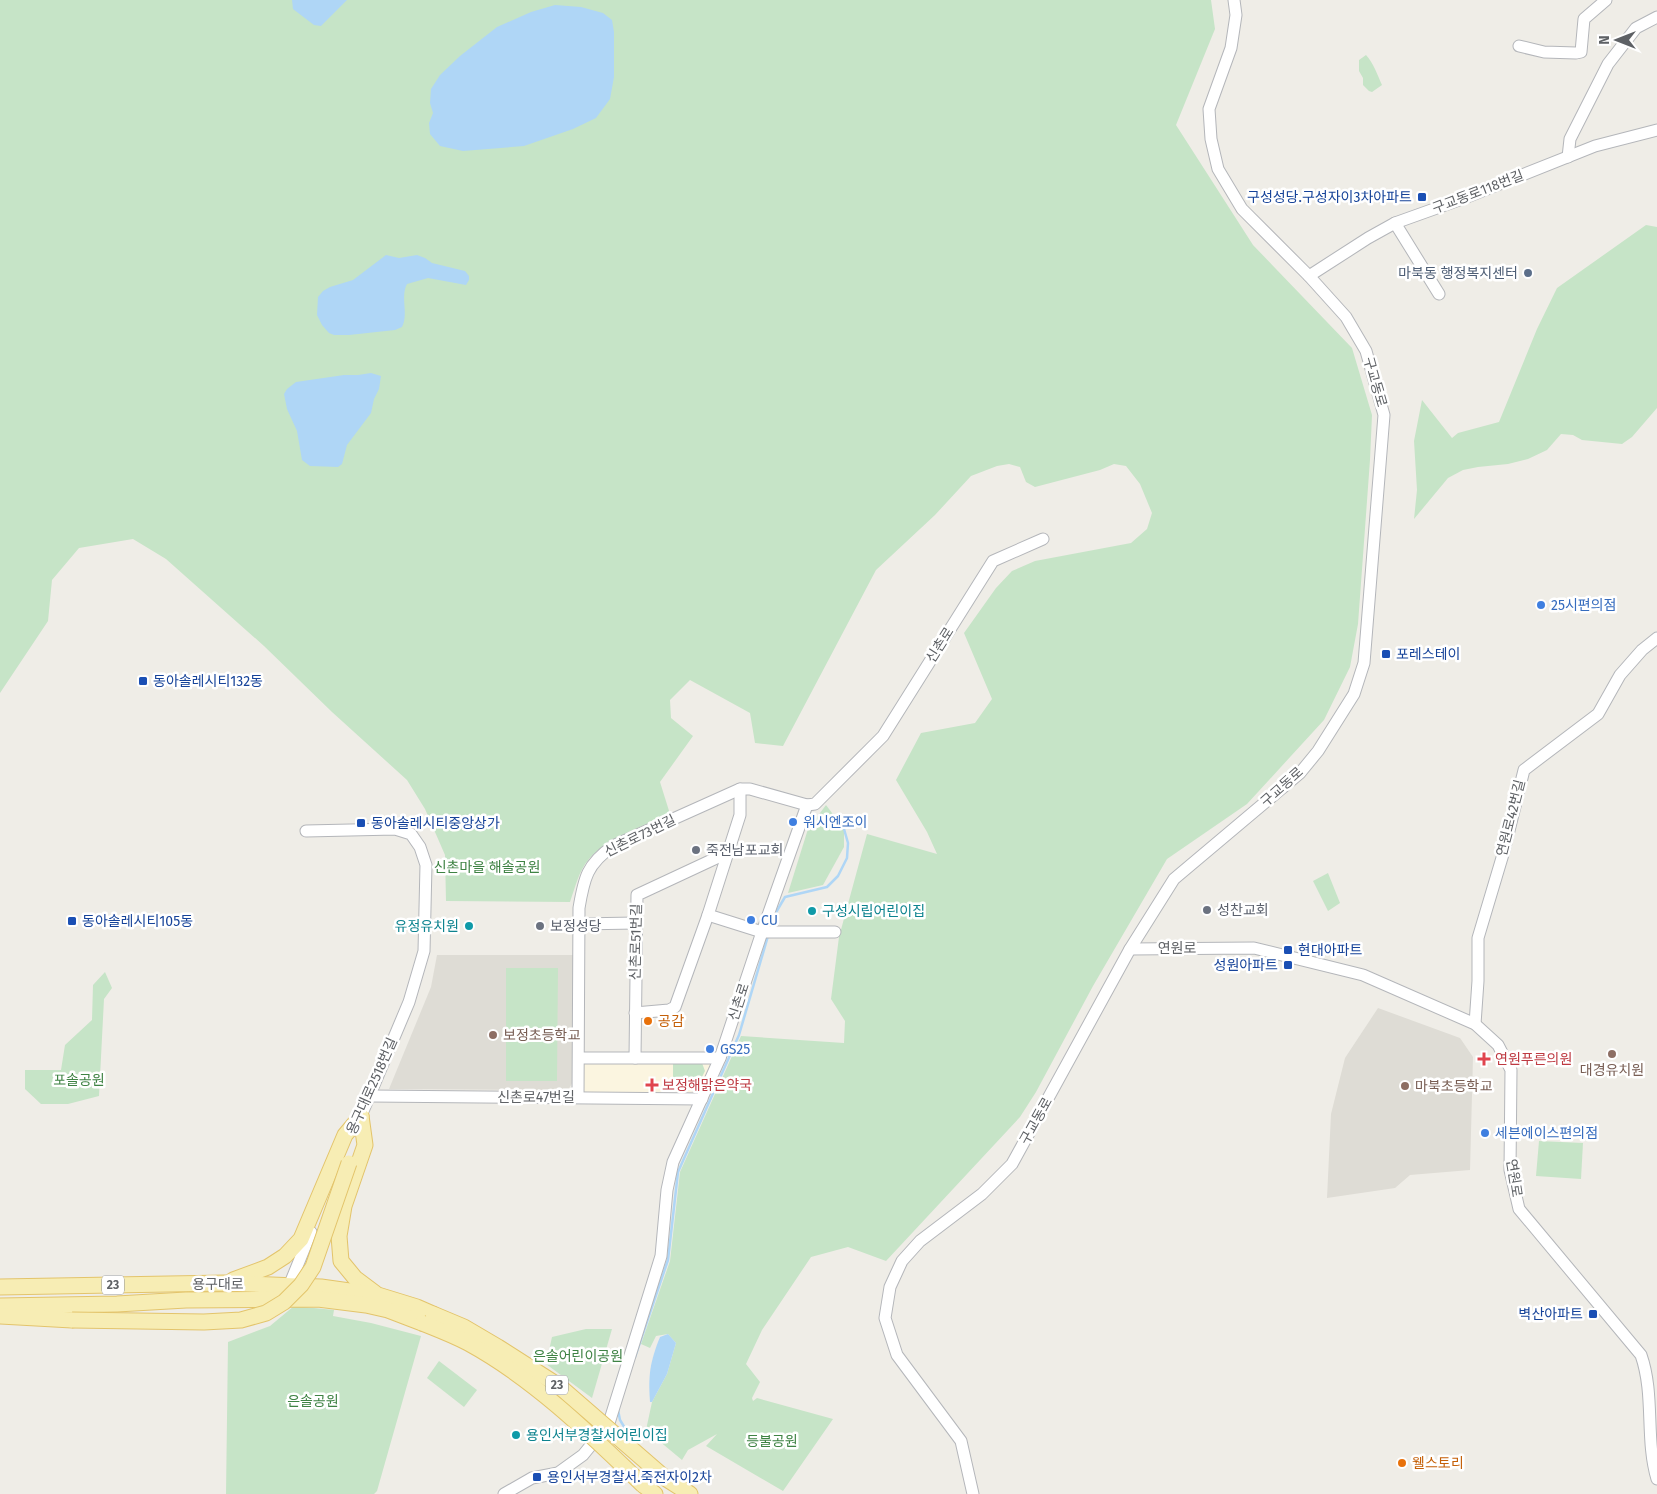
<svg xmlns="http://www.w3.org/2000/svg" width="1657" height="1494" font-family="'Fira Sans','Noto Sans KR',sans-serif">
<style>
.commercial{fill:#fbf5e0}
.education{fill:#dedcd5}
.green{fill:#c6e4c7}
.water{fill:#afd6f6}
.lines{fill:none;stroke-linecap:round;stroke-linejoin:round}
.stream{stroke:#afd6f6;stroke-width:2.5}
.minor-casing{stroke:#b4b6ba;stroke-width:13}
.major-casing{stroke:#e3c46b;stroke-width:17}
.minor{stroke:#fff;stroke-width:11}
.major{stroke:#f7edb4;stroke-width:15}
.major-bridge-casing{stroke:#e3c46b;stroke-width:17;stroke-linecap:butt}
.major-bridge{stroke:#f7edb4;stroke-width:15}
.transit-dot{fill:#1a4fb4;stroke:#fff;stroke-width:2}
.service-dot{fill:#5c6f8a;stroke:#fff;stroke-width:2}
.shop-dot{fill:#3f7fe0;stroke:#fff;stroke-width:2}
.worship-dot{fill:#6b7280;stroke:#fff;stroke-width:2}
.culture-dot{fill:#0f9aa8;stroke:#fff;stroke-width:2}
.food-dot{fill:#e8710a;stroke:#fff;stroke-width:2}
.education-dot{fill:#8d6e63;stroke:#fff;stroke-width:2}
.health-dot{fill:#e0444e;stroke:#fff;stroke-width:2}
.labels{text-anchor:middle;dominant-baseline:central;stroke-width:5;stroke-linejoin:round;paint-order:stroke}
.shield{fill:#fff;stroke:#8e9093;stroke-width:1}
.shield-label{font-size:12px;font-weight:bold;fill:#5e6165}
.street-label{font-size:14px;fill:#5e6165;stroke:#fff}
.transit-label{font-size:14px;fill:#164399;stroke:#fff;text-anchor:start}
.service-label{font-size:14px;fill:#4e5e75;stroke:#fff;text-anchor:end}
.shop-label{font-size:14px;fill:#366cbe;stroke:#fff;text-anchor:start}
.worship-label{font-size:14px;fill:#5b616d;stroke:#fff;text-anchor:start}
.park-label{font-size:14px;fill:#3f8344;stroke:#fff}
.culture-label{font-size:14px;fill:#0d838f;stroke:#fff;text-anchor:start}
.food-label{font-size:14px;fill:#c56008;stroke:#fff;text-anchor:start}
.education-label{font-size:14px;fill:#785e54;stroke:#fff;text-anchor:start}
.health-label{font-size:14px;fill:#be3a42;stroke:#fff;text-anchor:start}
</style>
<rect width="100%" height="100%" fill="#efede7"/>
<polygon class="commercial" points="584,1061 710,1064 710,1068 708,1075 700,1089 690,1092 584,1092"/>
<g class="education">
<polygon points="437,955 575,955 573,1082 568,1090 389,1089 431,987"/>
<polygon points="1378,1008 1460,1038 1473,1057 1470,1170 1410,1175 1395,1188 1327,1198 1331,1114 1345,1058"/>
</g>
<g class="green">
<path d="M 0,0 L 1211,0 L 1215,29 L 1176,125 L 1253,245 L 1352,348 L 1372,415 L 1370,460 L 1358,624 L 1350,667 L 1324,720 L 1247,804 L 1167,859 L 1093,986 L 1036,1092 L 1020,1117 L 886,1261 L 848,1247 L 811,1257 L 762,1330 L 746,1364 L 760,1382 L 752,1398 L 753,1401 L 757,1398 L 833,1419 L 783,1491 L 706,1446 L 717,1434 L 688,1450 L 682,1460 L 646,1430 L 652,1402 L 667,1374 L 676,1343 L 668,1334 L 656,1336 L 650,1348 L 641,1344 L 670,1261 L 680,1172 L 741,1036 L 844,1043 L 845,1021 L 831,999 L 839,937 L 867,834 L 937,854 L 927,832 L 896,780 L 921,733 L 975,723 L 992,699 L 964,633 L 996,588 L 1012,571 L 1035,561 L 1131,543 L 1147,529 L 1152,513 L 1140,484 L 1126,466 L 1114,464 L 1100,470 L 1035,487 L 1026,482 L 1020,467 L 1009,464 L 997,466 L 971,476 L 935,515 L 876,570 L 783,746 L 755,743 L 750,713 L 690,680 L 670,700 L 671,718 L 693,736 L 660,782 L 670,814 C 646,825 605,839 589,859 C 579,870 575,888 570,902 L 446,901 L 445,855 L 425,809 L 407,780 L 332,712 L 264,646 L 166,559 L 133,539 L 79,548 L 52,580 L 48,621 L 0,693 Z"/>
<path d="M 1366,55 C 1373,62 1378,76 1382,85 L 1372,92 L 1369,91 L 1363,85 L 1363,78 L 1359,71 L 1359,60 Z"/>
<polygon points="1646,225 1657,227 1657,408 1632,437 1622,444 1582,440 1573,435 1561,434 1547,450 1528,459 1508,464 1478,467 1463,470 1448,478 1414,519 1417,490 1414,441 1422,400 1452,438 1458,433 1499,422 1537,329 1557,288"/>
<polygon points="826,805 844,829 844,847 823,885 788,893 808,829"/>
<polygon points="1328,873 1340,903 1328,911 1313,881"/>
<polygon points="506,968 558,968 557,1081 506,1081"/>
<polygon points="105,972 112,988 104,999 99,1096 68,1104 41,1104 25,1089 25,1070 61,1070 65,1045 92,1020 93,985"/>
<path d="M 673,1063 L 702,1063 L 705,1071 C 696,1090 694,1090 673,1090 Z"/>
<polygon points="1539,1141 1583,1143 1581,1179 1536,1176"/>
<polygon points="294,1306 334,1310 333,1316 371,1323 421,1336 377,1491 374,1494 226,1494 228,1342 270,1326"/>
<polygon points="586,1329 612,1329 592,1398 546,1364 552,1337"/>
<polygon points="439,1361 477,1390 464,1407 427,1378"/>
</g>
<g class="water">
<polygon points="292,0 347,0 321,26 314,25 293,9"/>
<polygon points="555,5 581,7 603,13 612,20 614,32 614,77 610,99 596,118 573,129 524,146 463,151 440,146 430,134 429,123 433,113 430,103 431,89 440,75 460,56 497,27 531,12"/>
<path d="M 386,255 L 399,258 L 417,255 L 425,258 L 432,263 L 465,271 L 469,276 L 469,280 L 466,285 L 428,278 L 407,284 C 400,297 409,314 402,327 L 395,330 L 349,335 L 334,335 L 329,333 L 322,325 L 317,315 L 318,297 L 323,291 L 330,287 L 353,280 Z"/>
<polygon points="371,373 381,376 379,389 374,399 371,413 347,445 342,464 338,467 310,466 302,460 297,431 287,409 284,394 287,389 296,382 344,375 358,375"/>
<path d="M 668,1334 L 676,1343 L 667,1374 L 652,1402 L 650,1402 C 648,1375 650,1362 660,1337 Z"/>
</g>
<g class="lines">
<g class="stream">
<polyline points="770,928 775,914 785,897 827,887 838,876 847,858 848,843 844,829"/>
<polyline points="635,1357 668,1260 678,1172 739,1035 768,936"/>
<polyline points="618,1410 620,1420 634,1443"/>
</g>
<defs>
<g id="minor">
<polyline points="1519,46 1544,52 1576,53 1581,52 1584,19 1606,0"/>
<polyline points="1568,157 1570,139 1608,64 1636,28 1657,17"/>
<polyline points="1395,223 1439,294"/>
<polyline points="1309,276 1368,238 1395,223 1462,199 1595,146 1657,130"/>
<polyline points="306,831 395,829 411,834 420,847 426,865 424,951 409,1002 358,1123"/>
<polyline points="708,915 762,932 835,932"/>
<polyline points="578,924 636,923"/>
<path d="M 1130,949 L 1254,948 L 1363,975 L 1475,1024 L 1498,1045 L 1511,1070 L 1510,1170 L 1519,1209 L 1641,1355 C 1655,1395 1645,1439 1657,1479"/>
<polyline points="635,1013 669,1010 675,1007 708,915 740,815 740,789"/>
<polyline points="1475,1024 1478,981 1478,938 1504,851 1524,770 1598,714 1620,675 1642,650 1657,638"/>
<polyline points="579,1058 720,1058"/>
<polyline points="635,1058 637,895 727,853"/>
<polyline points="370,1096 702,1099"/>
<path d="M 578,1097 L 579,908 C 584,878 587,864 613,846 L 740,789 L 750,789 L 807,805 L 815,804 L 883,736 L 993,561 L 1043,539"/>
<polyline points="287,1291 311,1232"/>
<polyline points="504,1494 532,1478 558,1473 583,1455 609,1423 661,1256 667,1190 673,1162 720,1058 762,932 807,805"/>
<polyline points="973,1494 961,1441 897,1355 885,1318 890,1287 902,1261 920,1241 982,1194 1012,1164 1130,949 1174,879 1300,773 1318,751 1354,694 1364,663 1384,415 1366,351 1346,317 1309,276 1242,209 1218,169 1211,139 1209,109 1231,48 1236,15 1234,0"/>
</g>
<g id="major">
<polyline points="361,1116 365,1145 344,1206 339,1236 341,1261 355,1278 375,1293"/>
<polyline points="233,1280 268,1267 285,1256 301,1239 345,1135 361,1116"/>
<polyline points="0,1287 225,1283 321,1287 378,1295 417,1307 433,1314"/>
<polyline points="0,1306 117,1304 186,1300 318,1299 366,1305 388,1310 422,1323"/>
<polyline points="0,1316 72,1320"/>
<polyline points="665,1478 690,1494"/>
<polyline points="643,1485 655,1494"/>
</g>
</defs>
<use href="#minor" class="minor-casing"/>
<use href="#major" class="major-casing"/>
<use href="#minor" class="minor"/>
<use href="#major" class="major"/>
<defs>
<g id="major-bridge">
<polyline points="433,1314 464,1327 498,1347 559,1386 665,1478"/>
<polyline points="72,1320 204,1322 241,1320 266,1313 284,1302 301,1285 313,1267 349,1163"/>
<path d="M 422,1323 C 437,1329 453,1335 468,1343 C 534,1379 589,1433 643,1485"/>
</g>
</defs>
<use href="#major-bridge" class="major-bridge-casing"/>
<use href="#major-bridge" class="major-bridge"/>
</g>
<g class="transit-dot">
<rect x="1417" y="192" width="10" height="10" rx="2.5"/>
<rect x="1381" y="649" width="10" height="10" rx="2.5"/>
<rect x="138" y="676" width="10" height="10" rx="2.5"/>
<rect x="356" y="818" width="10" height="10" rx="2.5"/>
<rect x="67" y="916" width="10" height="10" rx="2.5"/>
<rect x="1283" y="945" width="10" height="10" rx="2.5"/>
<rect x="1283" y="960" width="10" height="10" rx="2.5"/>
<rect x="1588" y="1309" width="10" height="10" rx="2.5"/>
<rect x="532" y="1472" width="10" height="10" rx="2.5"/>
</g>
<circle class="service-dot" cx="1528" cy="273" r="5"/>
<g class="shop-dot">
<circle cx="1541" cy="605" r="5"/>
<circle cx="793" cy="822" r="5"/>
<circle cx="751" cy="920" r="5"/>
<circle cx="710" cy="1049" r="5"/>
<circle cx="1485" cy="1133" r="5"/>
</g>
<g class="worship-dot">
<circle cx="696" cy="850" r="5"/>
<circle cx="1207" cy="910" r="5"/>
<circle cx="540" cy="926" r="5"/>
</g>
<g class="culture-dot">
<circle cx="812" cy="911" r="5"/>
<circle cx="469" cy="926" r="5"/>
<circle cx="516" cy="1435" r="5"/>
</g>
<g class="food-dot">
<circle cx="648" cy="1021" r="5"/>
<circle cx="1402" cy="1463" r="5"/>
</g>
<g class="education-dot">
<circle cx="493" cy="1035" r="5"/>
<circle cx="1612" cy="1054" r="5"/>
<circle cx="1405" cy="1086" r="5"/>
</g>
<g class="health-dot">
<path d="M1481.5 1051.5h5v5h5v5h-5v5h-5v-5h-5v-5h5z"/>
<path d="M649.5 1077.5h5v5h5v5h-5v5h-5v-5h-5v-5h5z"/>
</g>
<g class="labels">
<g class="shield">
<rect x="102" y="1275.5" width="22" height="19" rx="4"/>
<rect x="546" y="1375.5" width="22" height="19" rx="4"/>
</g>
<g class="shield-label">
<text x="113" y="1285">23</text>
<text x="557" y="1385">23</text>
</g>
<g class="street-label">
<text transform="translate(1478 192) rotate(-21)">구교동로118번길</text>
<text transform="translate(1375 382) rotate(74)">구교동로</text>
<text transform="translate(940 645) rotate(-58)">신촌로</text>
<text transform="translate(1282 787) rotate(-42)">구교동로</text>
<text transform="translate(1511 818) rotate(-76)">연원로42번길</text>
<text transform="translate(640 836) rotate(-26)">신촌로73번길</text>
<text transform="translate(636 942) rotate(-89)">신촌로51번길</text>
<text x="1177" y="948">연원로</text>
<text transform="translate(739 1002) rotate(-72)">신촌로</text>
<text transform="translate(372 1086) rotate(-66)">용구대로2518번길</text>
<text x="536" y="1097">신촌로47번길</text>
<text transform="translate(1036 1121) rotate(-61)">구교동로</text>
<text transform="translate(1514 1178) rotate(81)">연원로</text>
<text x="218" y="1284">용구대로</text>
</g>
<g class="transit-label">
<text x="1412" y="197" text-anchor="end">구성성당.구성자이3차아파트</text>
<text x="1396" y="654">포레스테이</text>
<text x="153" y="681">동아솔레시티132동</text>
<text x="371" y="823">동아솔레시티중앙상가</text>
<text x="82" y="921">동아솔레시티105동</text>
<text x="1298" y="950">현대아파트</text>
<text x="1278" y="965" text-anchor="end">성원아파트</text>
<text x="1583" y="1314" text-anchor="end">벽산아파트</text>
<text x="547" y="1477">용인서부경찰서.죽전자이2차</text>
</g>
<g class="service-label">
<text x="1518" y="273">마북동 행정복지센터</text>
</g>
<g class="shop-label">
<text x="1551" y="605">25시편의점</text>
<text x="803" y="822">워시엔조이</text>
<text x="761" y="920">CU</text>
<text x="720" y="1049">GS25</text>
<text x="1495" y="1133">세븐에이스편의점</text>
</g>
<g class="worship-label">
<text x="706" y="850">죽전남포교회</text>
<text x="1217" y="910">성찬교회</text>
<text x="550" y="926">보정성당</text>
</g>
<g class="park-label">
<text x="487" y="867">신촌마을 해솔공원</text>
<text x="79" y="1080">포솔공원</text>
<text x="578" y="1356">은솔어린이공원</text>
<text x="313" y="1401">은솔공원</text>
<text x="772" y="1441">등불공원</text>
</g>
<g class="culture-label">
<text x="822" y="911">구성시립어린이집</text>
<text x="459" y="926" text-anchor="end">유정유치원</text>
<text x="526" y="1435">용인서부경찰서어린이집</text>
</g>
<g class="food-label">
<text x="658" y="1021">공감</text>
<text x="1412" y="1463">웰스토리</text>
</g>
<g class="education-label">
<text x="503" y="1035">보정초등학교</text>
<text x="1612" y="1070" text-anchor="middle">대경유치원</text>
<text x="1415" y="1086">마북초등학교</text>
</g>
<g class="health-label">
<text x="1495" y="1059">연원푸른의원</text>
<text x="662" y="1085">보정해맑은약국</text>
</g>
</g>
<g transform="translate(1617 40) rotate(270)" stroke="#ffffff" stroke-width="4" paint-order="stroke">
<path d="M0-4L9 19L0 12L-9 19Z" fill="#5e6165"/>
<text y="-8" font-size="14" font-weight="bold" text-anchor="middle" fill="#5e6165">N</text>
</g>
</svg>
